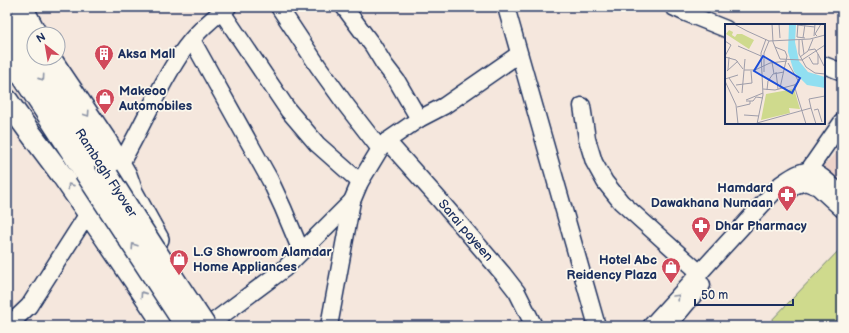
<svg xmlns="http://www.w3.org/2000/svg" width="849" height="333" font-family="'Balsamiq Sans',sans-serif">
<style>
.built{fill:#eed3ca}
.green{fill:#cfda8d;stroke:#758476}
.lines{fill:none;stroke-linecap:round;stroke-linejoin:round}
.minor-casing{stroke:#1b2f5e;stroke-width:19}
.major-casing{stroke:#1b2f5e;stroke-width:24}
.minor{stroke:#fbf7ec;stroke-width:16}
.major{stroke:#fbf7ec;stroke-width:21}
.major-bridge-casing{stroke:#1b2f5e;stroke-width:24;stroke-linecap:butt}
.major-bridge{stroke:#fbf7ec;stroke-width:21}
.oneway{stroke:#8b93a5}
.labels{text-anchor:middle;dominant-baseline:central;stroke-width:3.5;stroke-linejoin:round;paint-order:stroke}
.poi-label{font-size:13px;font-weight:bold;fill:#1b2f5e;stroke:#fbf7ec;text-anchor:start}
.street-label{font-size:13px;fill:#1b2f5e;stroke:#fbf7ec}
.inset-road{fill:none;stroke:#9e9daa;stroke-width:1}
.view{fill:#1d4ed8;fill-opacity:0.15;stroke:#1d4ed8;stroke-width:2}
.inset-edge{fill:none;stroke:#1b2f5e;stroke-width:2}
</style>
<rect width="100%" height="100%" fill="#f5e7dd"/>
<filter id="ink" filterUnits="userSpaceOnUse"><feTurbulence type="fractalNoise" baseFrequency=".025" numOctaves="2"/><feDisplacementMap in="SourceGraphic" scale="8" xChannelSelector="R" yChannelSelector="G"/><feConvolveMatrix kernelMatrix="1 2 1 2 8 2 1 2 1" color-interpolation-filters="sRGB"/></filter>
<g filter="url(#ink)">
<polygon class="built" points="842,147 842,187 821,168"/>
<polygon class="green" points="842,247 842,326 766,326"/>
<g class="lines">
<defs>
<g id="minor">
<polyline points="279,7 318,66 346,105 380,149"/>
<polyline points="344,7 373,46 384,64 397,81 419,119"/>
<polyline points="506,7 597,326"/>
<polyline points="673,7 686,13 726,29"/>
<polyline points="222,12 288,110 317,144 360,182"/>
<polyline points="192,40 270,180 283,208 301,251"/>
<polyline points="824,65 842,72"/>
<polyline points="582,106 587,139 594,162 605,182 621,202 700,273"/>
<path id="s1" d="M 387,141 L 437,197 L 503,274 L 517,292 L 534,326"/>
<polyline points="808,171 842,122"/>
<path d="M 115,173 C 137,138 153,98 175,63 C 188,41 208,21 228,7"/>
<polyline points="790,190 794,186 805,182 818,187 842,209"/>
<polyline points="213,322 284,269 352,201"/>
<polyline points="8,326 29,306 94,204"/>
<polyline points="329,326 352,201 360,182 380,149 387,141 419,119 444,106 519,54"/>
<path d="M 651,326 L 781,184 C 789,179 799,171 808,171 C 819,171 834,188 842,195"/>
<polyline points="668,326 702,285"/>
</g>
<g id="major">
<polyline points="22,7 36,34"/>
<polyline points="7,21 24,52 66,111 108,176"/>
<polyline points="7,52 85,172"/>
<polyline points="50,58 106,141 126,175 132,192 158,239"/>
<path d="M 7,100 C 25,127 45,152 64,178 C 98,227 132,276 165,326"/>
</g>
</defs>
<use href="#minor" class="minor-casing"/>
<use href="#major" class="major-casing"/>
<use href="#minor" class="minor"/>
<use href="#major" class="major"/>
<defs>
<g id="major-bridge">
<polyline points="85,172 186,326"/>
<path d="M 108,176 C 140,227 172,277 205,326"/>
</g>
</defs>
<use href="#major-bridge" class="major-bridge-casing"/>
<use href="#major-bridge" class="major-bridge"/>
</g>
<defs><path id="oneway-chevron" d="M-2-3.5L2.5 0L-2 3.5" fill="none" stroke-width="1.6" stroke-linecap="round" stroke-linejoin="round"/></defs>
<g class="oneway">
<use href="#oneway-chevron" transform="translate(42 78) rotate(55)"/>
<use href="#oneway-chevron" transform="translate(87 114) rotate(56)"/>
<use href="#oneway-chevron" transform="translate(70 186) rotate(-125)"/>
<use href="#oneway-chevron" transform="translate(134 246) rotate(-123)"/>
<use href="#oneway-chevron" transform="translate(143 294) rotate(-124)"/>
<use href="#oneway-chevron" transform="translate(677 297) rotate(-47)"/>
</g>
</g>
<defs>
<symbol id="building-pin" viewBox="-11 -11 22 30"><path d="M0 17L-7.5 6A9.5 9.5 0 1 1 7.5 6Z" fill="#d1495b" stroke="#fbf7ec"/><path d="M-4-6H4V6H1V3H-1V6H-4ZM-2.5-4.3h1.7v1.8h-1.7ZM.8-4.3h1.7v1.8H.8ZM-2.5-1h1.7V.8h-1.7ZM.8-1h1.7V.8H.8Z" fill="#fff"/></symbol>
<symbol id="shop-pin" viewBox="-11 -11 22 30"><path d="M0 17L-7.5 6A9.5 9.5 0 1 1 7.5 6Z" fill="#d1495b" stroke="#fbf7ec"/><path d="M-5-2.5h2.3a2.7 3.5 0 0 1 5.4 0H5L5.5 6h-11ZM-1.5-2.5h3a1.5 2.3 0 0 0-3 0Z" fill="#fff"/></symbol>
<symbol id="pharmacy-pin" viewBox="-11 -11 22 30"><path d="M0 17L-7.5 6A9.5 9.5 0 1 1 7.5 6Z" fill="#d1495b" stroke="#fbf7ec"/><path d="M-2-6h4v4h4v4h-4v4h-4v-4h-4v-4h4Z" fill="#fff"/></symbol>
</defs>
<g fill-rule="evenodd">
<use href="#building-pin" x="93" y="43" width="22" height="30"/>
<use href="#shop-pin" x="94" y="87" width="22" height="30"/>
<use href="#pharmacy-pin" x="776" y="184" width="22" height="30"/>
<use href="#pharmacy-pin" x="690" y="215" width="22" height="30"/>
<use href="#shop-pin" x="168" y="248" width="22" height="30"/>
<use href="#shop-pin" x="660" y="256" width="22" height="30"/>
</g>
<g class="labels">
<g class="poi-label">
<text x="118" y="54">Aksa Mall</text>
<text x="119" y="91">Makeoo<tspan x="119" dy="15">Automobiles</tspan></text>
<text x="773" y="188" text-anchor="end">Hamdard<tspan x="773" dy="15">Dawakhana Numaan</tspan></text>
<text x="715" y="226">Dhar Pharmacy</text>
<text x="193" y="252">L.G Showroom Alamdar<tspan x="193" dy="15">Home Appliances</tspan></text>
<text x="657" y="260" text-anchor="end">Hotel Abc<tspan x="657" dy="15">Reidency Plaza</tspan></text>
</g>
<g class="street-label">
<text transform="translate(106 173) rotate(57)">Rambagh Flyover</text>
<text stroke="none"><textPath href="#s1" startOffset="119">Sarai payeen</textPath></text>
</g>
</g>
<g transform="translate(725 24)">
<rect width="100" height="100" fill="#f5e7dd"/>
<path d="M 4,6 L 8,8 L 7,11 L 10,13 L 12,10 L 17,10 L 29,16 L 24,25 L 1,10 ZM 69,65 L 75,85 L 64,84 L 65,89 L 36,96 L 41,70 Z" fill="#cfda8d"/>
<path d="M 64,0 L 71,0 L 70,18 L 74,37 L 83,48 L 100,53 L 100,64 L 82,61 L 69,48 L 63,28 Z" fill="#91dff1"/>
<path class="inset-road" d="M 9,0 L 22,7M 47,0 L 48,18 L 55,35 L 77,36 L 100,21M 54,0 L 55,14M 73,0 L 72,13 L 80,14M 72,1 L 90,3M 22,7 L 44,17 L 85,15 L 100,11M 89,12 L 90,0M 92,12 L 90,10 L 96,0M 78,14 L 80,0M 74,16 L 74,30 L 81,43 L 90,49 L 100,50M 77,16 L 79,30M 0,17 L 6,21 L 0,32M 13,22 L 36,32M 50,23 L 60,27 L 62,32 L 55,64M 84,26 L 90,25 L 93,30 L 93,40 L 88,40 L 84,33M 93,30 L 99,42M 0,33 L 11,36 L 18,45M 75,33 L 83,27 L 88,15M 47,38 L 49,50M 63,39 L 74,58 L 69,61M 3,46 L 4,33M 19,46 L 30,46 L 45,39 L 62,37M 2,47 L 13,37M 39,48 L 39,29 L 44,17M 51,48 L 53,65M 4,54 L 14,69M 0,55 L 13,51M 0,57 L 11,81 L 13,100M 11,61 L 27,59 L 26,47M 38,65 L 50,66 L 69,61 L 81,100M 42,66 L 43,57 L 48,50 L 59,48M 17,69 L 20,35M 21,76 L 38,69M 21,77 L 28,77 L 31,73 L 38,74M 12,83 L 25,80 L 25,77M 86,84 L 91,100M 89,86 L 93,85 L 97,98M 19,91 L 34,92M 32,99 L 86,84 L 84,75 L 100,72M 32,100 L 38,71 L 36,29 L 41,15"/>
<path class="view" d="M 38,32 L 75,54 L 67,69 L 29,47 Z"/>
<rect width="100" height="100" class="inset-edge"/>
</g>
<rect width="849" height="333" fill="none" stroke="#fbf7ec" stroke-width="24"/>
<rect x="12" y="12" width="825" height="309" fill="none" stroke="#1b2f5e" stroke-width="1.5" filter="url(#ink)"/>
<g transform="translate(46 46) rotate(329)"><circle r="19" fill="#fbf7ec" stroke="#a1a7b3"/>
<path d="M0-3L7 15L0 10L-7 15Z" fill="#d1495b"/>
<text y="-6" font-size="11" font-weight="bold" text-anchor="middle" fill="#1b2f5e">N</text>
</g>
<path d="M695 299v6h98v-6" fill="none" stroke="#1b2f5e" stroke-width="2"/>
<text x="701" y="299" font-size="12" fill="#1b2f5e" stroke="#fbf7ec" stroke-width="3" paint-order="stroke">50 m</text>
</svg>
